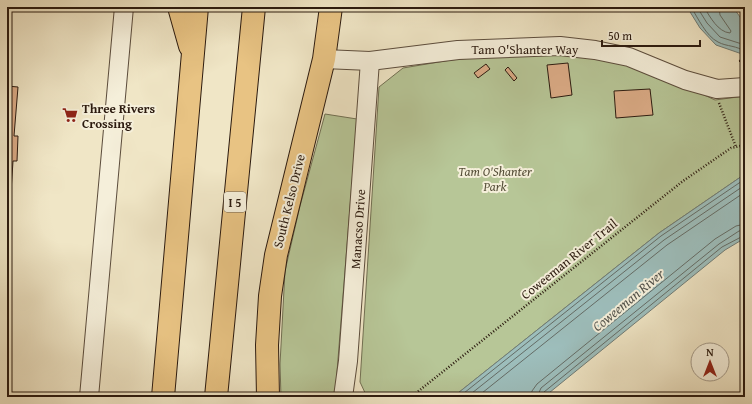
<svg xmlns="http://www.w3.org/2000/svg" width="752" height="404" font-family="'Gentium Book Plus',serif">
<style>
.green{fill:#b7c697;stroke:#717053}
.water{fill:#9dbebc;stroke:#6f7c77}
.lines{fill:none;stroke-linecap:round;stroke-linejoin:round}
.shore{stroke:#646c66;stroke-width:1}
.building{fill:#dbab86;stroke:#2b1a0f}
.minor-casing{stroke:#5c4d3d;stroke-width:20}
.major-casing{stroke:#2b1a0f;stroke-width:24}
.highway-casing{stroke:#2b1a0f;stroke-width:24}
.path{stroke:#2b1a0f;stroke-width:2.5;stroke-dasharray:1 2;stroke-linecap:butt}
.minor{stroke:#f5efda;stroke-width:18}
.major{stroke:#e8c383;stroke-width:22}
.highway{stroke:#e8c383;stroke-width:22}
.labels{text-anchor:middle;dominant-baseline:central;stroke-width:4;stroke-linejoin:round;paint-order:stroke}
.shield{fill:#f5efda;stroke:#685a4c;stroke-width:1}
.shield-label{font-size:12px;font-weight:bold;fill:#2b1a0f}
.street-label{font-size:13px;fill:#2b1a0f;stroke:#f5efda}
.poi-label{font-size:13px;font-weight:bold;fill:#2b1a0f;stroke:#f5efda;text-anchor:start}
.park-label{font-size:13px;font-style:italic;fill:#554e38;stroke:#f5efda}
.water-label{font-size:14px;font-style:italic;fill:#53534c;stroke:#f5efda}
</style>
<rect width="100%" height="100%" fill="#f0e6c6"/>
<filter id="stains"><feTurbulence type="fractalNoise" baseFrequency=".005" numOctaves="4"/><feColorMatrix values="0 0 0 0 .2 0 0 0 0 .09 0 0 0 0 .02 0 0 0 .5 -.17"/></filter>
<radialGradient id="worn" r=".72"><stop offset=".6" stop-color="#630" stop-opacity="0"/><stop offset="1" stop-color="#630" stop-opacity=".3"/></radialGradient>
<g class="green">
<polygon points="584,52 646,68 715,100 745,96 745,174 659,233 453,397 367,397 360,382 379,87 403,68 451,60 523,53"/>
<polygon points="325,114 357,119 335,397 281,397 280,364 285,271 300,206"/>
</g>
<g class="water">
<polygon points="687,7 733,7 745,24 745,55 716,45 700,28"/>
<polygon points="745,174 745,238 725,250 544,397 453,397 659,233"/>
</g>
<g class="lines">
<g class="shore">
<path d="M 691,7 C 698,18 706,36 718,42 C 727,47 737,45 745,52"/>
<polyline points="697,7 707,23 720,37 745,45"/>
<path d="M 704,7 C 710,17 718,32 730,33 L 731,31 L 720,15 L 719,7"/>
<polyline points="459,397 661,236 745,179"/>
<polyline points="467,397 664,240 745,185"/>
<polyline points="477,397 667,245 745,192"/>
<polyline points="531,397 532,391 537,384 715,239 736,226 745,224"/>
<polyline points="537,397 541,388 719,244 739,231 745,230"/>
<polyline points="542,397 544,392 722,247 745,235"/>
</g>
</g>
<g class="building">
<polygon points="745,54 745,67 739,61"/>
<polygon points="568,63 572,95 551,98 547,65"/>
<polygon points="486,64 490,69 478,78 474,73"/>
<polygon points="508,67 517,78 514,81 505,70"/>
<polygon points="7,86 18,87 14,136 18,136 17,161 13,161 10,207 7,207"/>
<polygon points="650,89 653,115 616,118 614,91"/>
<polygon points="744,294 745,294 745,313 741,312"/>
</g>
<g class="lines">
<defs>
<g id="minor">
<polyline points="324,59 370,61 458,50 560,46 595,50 629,57 685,80 717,89 745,87"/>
<polyline points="89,397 124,7"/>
<polyline points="343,397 348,361 370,61"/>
</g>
<polyline id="major" points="268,397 267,345 270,296 276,255 324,59 331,7"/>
<g id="highway">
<polyline points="179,7 190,46"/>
<polyline points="163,397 197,7"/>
<polyline points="216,397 254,7"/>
</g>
</defs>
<use href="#minor" class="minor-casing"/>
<use href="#major" class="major-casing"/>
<use href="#highway" class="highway-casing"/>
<g class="path">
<polyline points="719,103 736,147"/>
<polyline points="411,397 683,181 731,148 745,145"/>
</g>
<use href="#minor" class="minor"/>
<use href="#major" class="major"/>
<use href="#highway" class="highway"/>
</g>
<defs>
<symbol id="supermarket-bare" viewBox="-9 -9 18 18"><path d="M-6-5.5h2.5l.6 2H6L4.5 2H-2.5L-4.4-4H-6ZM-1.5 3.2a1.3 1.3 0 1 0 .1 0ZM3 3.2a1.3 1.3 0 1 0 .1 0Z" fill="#8f2418" stroke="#f5efda" stroke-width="2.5" paint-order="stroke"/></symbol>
</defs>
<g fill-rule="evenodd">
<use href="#supermarket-bare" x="59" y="104" width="22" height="22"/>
</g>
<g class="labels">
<rect class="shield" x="224" y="192" width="22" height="20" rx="3"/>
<g class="shield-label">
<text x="235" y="202">I 5</text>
</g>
<g class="street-label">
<text x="525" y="49">Tam O'Shanter Way</text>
<text transform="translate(289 201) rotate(-76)">South Kelso Drive</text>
<text transform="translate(358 229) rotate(-86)">Manacso Drive</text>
<text transform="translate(569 259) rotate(-39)">Coweeman River Trail</text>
</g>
<g class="poi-label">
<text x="82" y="108">Three Rivers<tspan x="82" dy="15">Crossing</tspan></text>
</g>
<g class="park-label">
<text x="495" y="171">Tam O'Shanter<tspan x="495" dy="15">Park</tspan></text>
</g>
<g class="water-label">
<text transform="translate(628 300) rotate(-40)">Coweeman River</text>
</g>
</g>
<rect width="752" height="404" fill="none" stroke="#f0e6c6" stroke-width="24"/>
<rect x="8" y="8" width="736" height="388" fill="none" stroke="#2b1a0f" stroke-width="2"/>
<rect x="12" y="12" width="728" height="380" fill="none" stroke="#2b1a0f"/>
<g transform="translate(710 362)"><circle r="19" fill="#f5efda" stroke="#a49a89"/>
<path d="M0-3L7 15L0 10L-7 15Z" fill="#8f2418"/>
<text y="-6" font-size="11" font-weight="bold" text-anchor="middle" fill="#2b1a0f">N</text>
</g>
<path d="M602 40v6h98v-6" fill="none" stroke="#2b1a0f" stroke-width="2"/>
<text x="608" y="40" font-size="12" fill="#2b1a0f" stroke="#f5efda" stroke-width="3" paint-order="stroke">50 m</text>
<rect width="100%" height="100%" filter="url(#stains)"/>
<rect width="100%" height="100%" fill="url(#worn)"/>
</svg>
